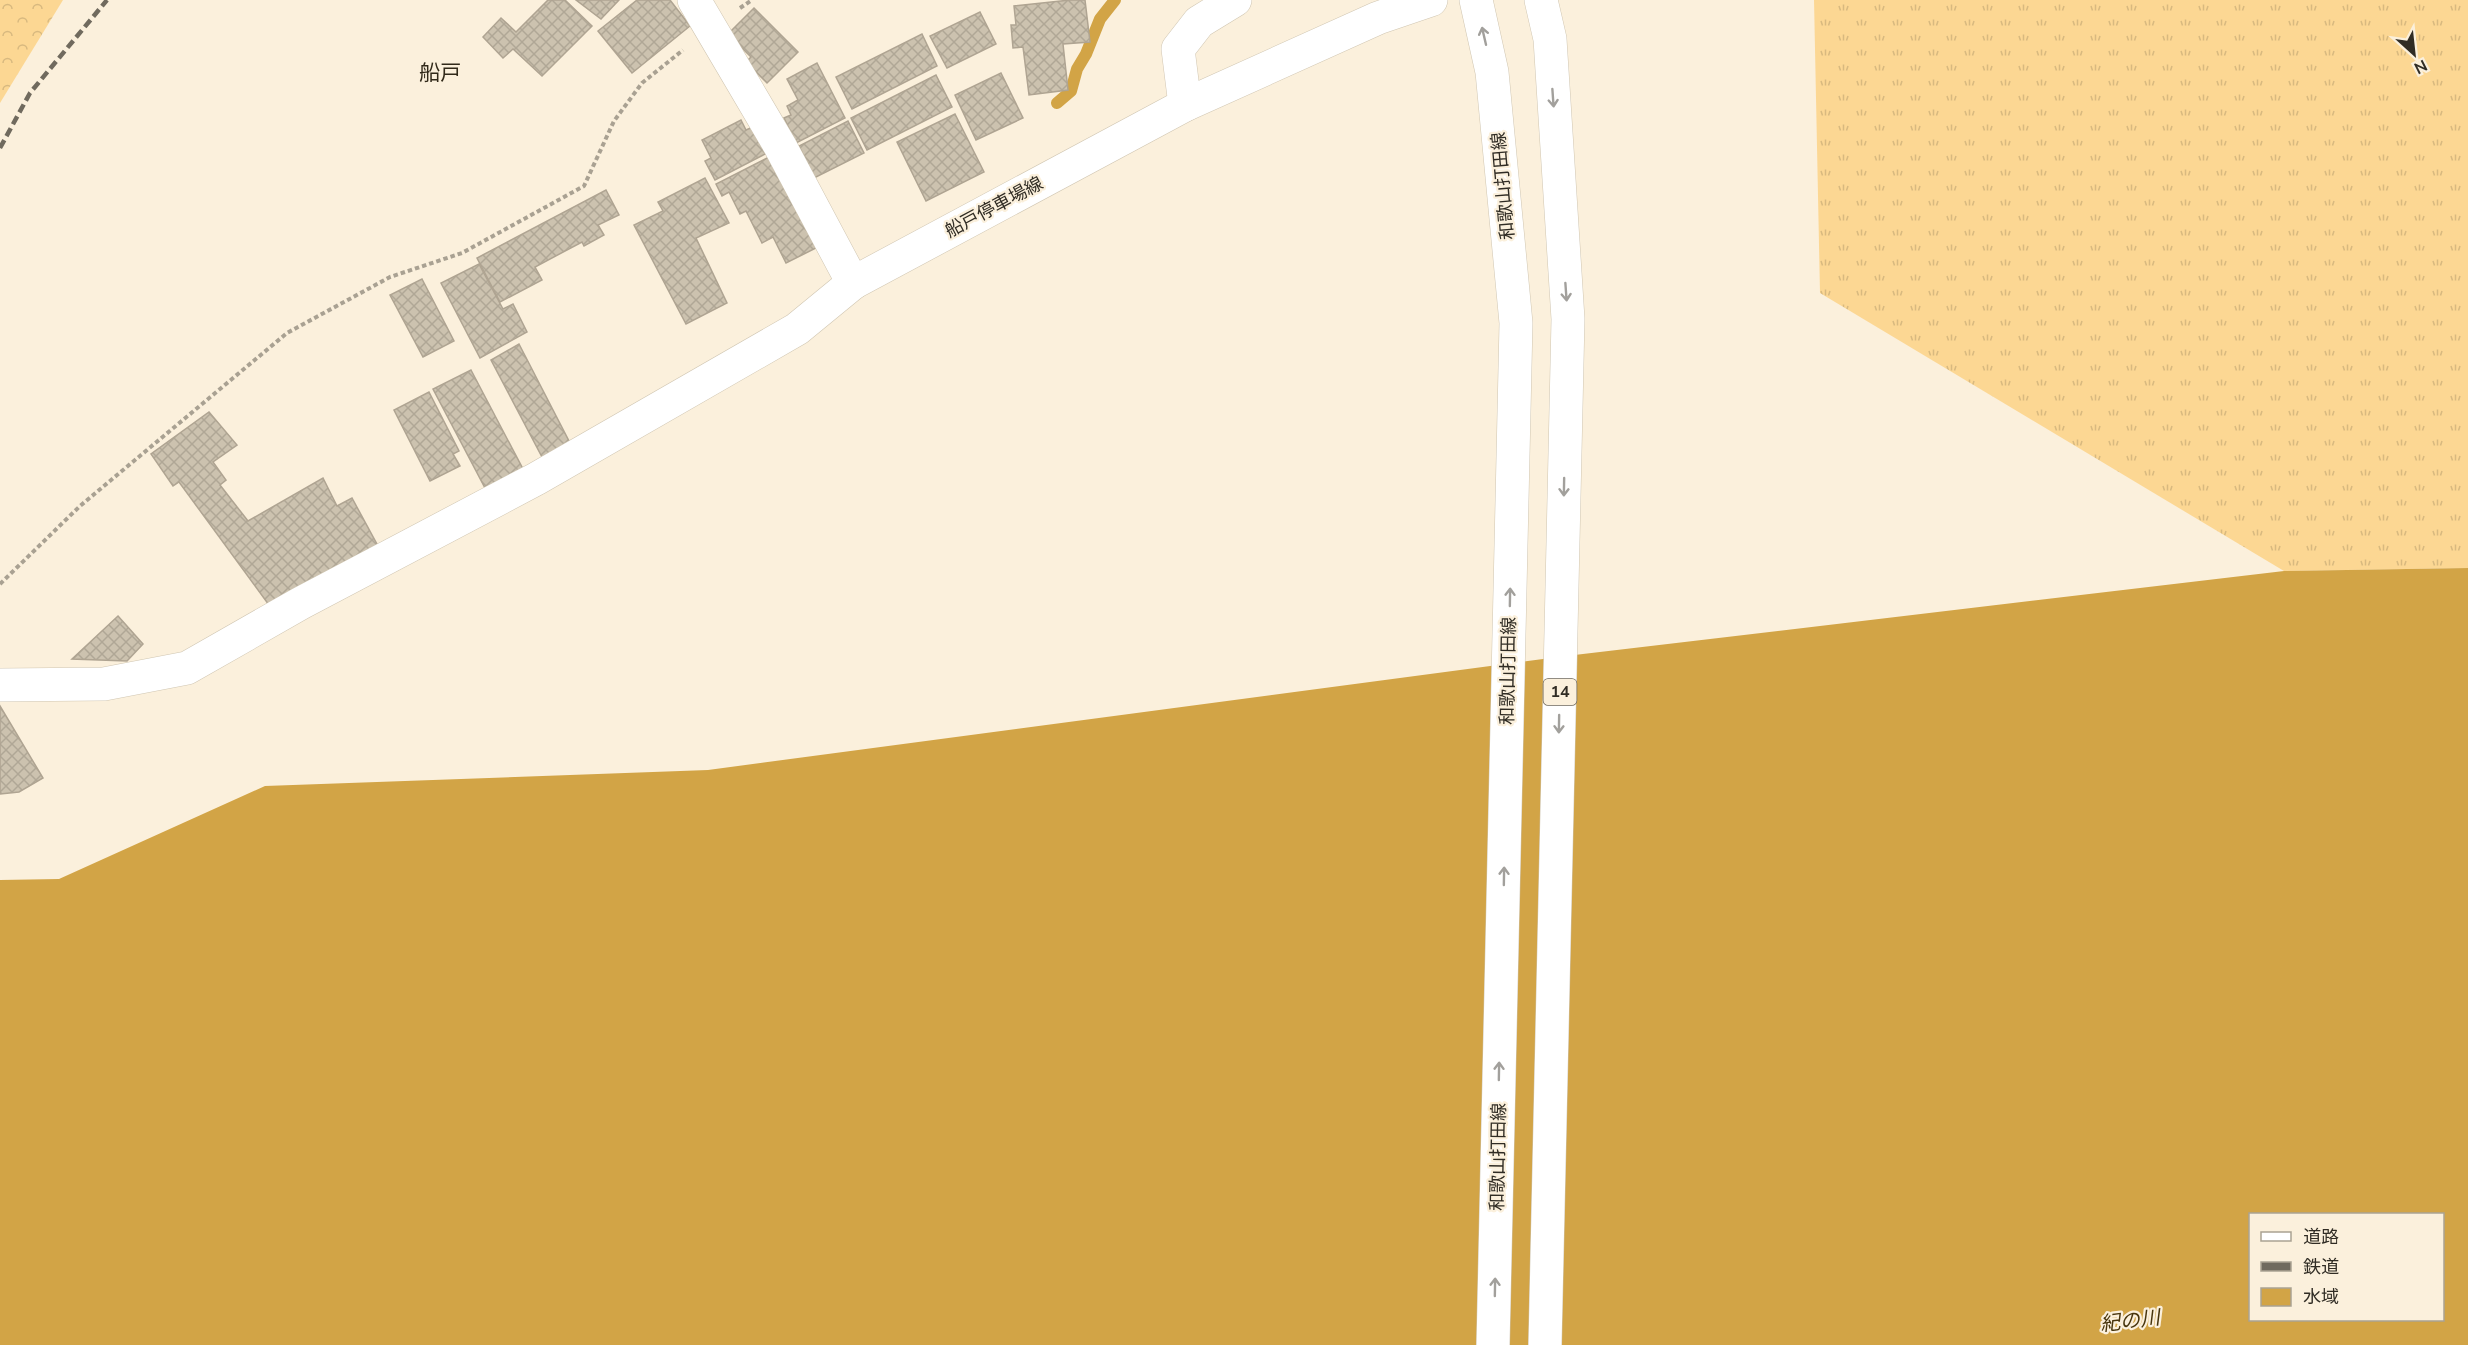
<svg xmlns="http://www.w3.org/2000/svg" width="2468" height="1345" font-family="'Nunito Sans','Noto Sans JP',sans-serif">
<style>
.grass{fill:url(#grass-tufts)}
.forest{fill:url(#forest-crowns)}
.water{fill:#d2a446;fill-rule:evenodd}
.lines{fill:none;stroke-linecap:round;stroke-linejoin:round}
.stream{stroke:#d2a446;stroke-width:12}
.building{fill:url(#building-cross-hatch);stroke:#afa492;stroke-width:1.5}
.minor-casing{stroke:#d0c6b2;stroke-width:34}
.major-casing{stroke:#d0c6b2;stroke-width:34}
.path{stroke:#a9a192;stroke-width:4;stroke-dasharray:4.5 3;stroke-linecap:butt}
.minor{stroke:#fff;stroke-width:33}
.major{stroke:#fff;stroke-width:33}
.rail{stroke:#706a5e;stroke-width:4.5;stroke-dasharray:9 4.5;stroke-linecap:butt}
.oneway{stroke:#a2a09c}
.labels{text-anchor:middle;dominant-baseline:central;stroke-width:4.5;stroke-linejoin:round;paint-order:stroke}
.shield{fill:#fbf0dc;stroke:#6d675b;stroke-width:1.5}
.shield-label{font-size:16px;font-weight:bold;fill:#302c24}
.street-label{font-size:18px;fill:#302c24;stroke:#fbf0dc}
.water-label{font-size:20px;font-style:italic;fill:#48350d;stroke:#fbf0dc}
.quarter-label{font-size:21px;fill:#312919;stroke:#fbf0dc}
</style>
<defs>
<pattern id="grass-tufts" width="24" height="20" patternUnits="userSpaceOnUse" patternTransform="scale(1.5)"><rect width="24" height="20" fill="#fcd793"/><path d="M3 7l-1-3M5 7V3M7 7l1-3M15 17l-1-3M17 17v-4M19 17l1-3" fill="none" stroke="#d8b97f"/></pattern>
<pattern id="forest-crowns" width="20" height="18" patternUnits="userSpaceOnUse" patternTransform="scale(1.5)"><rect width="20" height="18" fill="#fcd793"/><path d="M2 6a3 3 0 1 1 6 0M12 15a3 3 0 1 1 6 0" fill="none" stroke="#d8b97f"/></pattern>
<pattern id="building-cross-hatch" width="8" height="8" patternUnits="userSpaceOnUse" patternTransform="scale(1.5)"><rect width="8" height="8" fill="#ccc2af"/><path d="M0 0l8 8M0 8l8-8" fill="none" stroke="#b0a796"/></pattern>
</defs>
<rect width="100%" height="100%" fill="#fbf0dc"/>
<polygon class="grass" points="1814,0 2468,0 2468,568 2284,571 1820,293"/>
<polygon class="forest" points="0,0 63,0 0,103"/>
<path class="water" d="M 2468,568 L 2468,1345 L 0,1345 L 0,880 L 59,879 L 265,786 L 708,770 L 1566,656 L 2284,571 ZM 2250,1214 L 2442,1214 L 2442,1320 L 2250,1320 Z"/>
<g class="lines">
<polyline class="stream" points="1057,103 1071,91 1077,69 1086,54 1100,19 1115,0"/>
</g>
<g class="building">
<polygon points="548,0 565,0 592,26 542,76 513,49 503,58 483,37 501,18 516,32"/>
<polygon points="576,0 619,0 601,19"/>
<polygon points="637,0 670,0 690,26 632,73 598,31"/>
<polygon points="1070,0 1085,0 1090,42 1063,44 1068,90 1029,95 1023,47 1013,48 1011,25 1016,25 1014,6"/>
<polygon points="754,8 798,52 767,83 746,62 751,57 728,34"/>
<polygon points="980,12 996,44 947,68 930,36"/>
<polygon points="922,34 937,66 852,109 836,77"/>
<polygon points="817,63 845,118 796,143 784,118 791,115 787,106 798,100 787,79"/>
<polygon points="1001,73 1023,118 976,140 955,95"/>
<polygon points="936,75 952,107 867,150 851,118"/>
<polygon points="955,114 984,172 926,201 897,142"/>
<polygon points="741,120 746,130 753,127 767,153 715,180 705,161 711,158 702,140"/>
<polygon points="848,121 864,153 814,178 799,146"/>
<polygon points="771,156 818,247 786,263 773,237 762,243 746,211 740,214 729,192 722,196 716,184"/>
<polygon points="705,178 729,223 696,238 727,303 686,324 634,225 663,211 658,202"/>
<polygon points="606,190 619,215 598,225 604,235 584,246 582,242 535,267 542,280 500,302 477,258"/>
<polygon points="479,264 503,309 513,304 527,332 480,358 441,283"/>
<polygon points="422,279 454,341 423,357 390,295"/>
<polygon points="519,344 570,443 542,457 491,360"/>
<polygon points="471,370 523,469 485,488 433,389"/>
<polygon points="429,392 459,451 453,454 460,466 430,481 394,410"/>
<polygon points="209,412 237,445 213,462 226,480 220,485 248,521 323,478 337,506 352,498 378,546 269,605 179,482 173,486 151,454"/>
<polygon points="118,616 143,644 127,661 72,659"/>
<polygon points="0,706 43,778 19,792 0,794"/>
</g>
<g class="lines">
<defs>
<g id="minor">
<polyline points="1185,105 1178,49 1199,22 1235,0"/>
<polyline points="0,685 104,684 187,668 301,603 536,479 797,329 853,283"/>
</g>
<g id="major">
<polyline points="694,0 780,146 853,283 1185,105 1378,18 1431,0"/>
<polyline points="1476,0 1492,72 1516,323 1493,1345"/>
<polyline points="1541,0 1550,39 1568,319 1545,1345"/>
</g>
</defs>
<use href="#minor" class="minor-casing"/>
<use href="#major" class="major-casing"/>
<g class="path">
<polyline points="740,8 752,0"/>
<polyline points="0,584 80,506 287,333 390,277 462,253 584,186 614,121 642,83 683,50"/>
</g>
<use href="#minor" class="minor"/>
<use href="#major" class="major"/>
<polyline class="rail" points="0,148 30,93 107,0"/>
</g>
<defs><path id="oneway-shaft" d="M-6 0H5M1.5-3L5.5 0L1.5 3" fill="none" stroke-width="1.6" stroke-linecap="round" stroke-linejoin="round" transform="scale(1.5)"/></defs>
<g class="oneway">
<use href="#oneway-shaft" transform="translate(1484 36) rotate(-103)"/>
<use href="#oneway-shaft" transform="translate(1553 98) rotate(86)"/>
<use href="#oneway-shaft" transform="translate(1566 292) rotate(86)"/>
<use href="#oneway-shaft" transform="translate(1564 487) rotate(91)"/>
<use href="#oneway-shaft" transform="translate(1510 597) rotate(-89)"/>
<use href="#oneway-shaft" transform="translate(1559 724) rotate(91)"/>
<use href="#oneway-shaft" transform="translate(1504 876) rotate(-89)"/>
<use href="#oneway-shaft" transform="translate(1499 1071) rotate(-89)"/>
<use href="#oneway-shaft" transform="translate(1495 1287) rotate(-89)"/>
</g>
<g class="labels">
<rect class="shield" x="1543.5" y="679" width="33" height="26" rx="4.5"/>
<g class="shield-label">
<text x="1560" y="692">14</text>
</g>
<g class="street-label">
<text transform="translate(1503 186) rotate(-95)">和歌山打田線</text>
<text transform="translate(994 207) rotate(-28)">船戸停車場線</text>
<text transform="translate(1508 671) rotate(-89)">和歌山打田線</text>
<text transform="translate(1498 1157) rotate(-89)">和歌山打田線</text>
</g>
<g class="water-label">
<text transform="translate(2130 1321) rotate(-7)">紀の川</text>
</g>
<g class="quarter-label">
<text x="440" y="73">船戸</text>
</g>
</g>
<rect x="2249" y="1213" width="195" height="108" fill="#fbf0dc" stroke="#aaa292" stroke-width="1.5"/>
<rect x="2261" y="1232" width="30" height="9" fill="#ffffff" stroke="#aaa292" stroke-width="1.5"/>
<text x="2303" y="1243" font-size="18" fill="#302c24">道路</text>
<rect x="2261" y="1262" width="30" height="9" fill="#706a5e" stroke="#aaa292" stroke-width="1.5"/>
<text x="2303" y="1273" font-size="18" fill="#302c24">鉄道</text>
<rect x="2261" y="1288" width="30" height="18" fill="#d2a446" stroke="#aaa292" stroke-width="1.5"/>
<text x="2303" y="1303" font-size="18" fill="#302c24">水域</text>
<g transform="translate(2414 54) rotate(153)" stroke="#fbf0dc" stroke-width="4.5" paint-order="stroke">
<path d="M0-4.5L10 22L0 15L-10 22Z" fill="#302c24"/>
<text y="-9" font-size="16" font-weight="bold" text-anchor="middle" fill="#302c24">N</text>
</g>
</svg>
